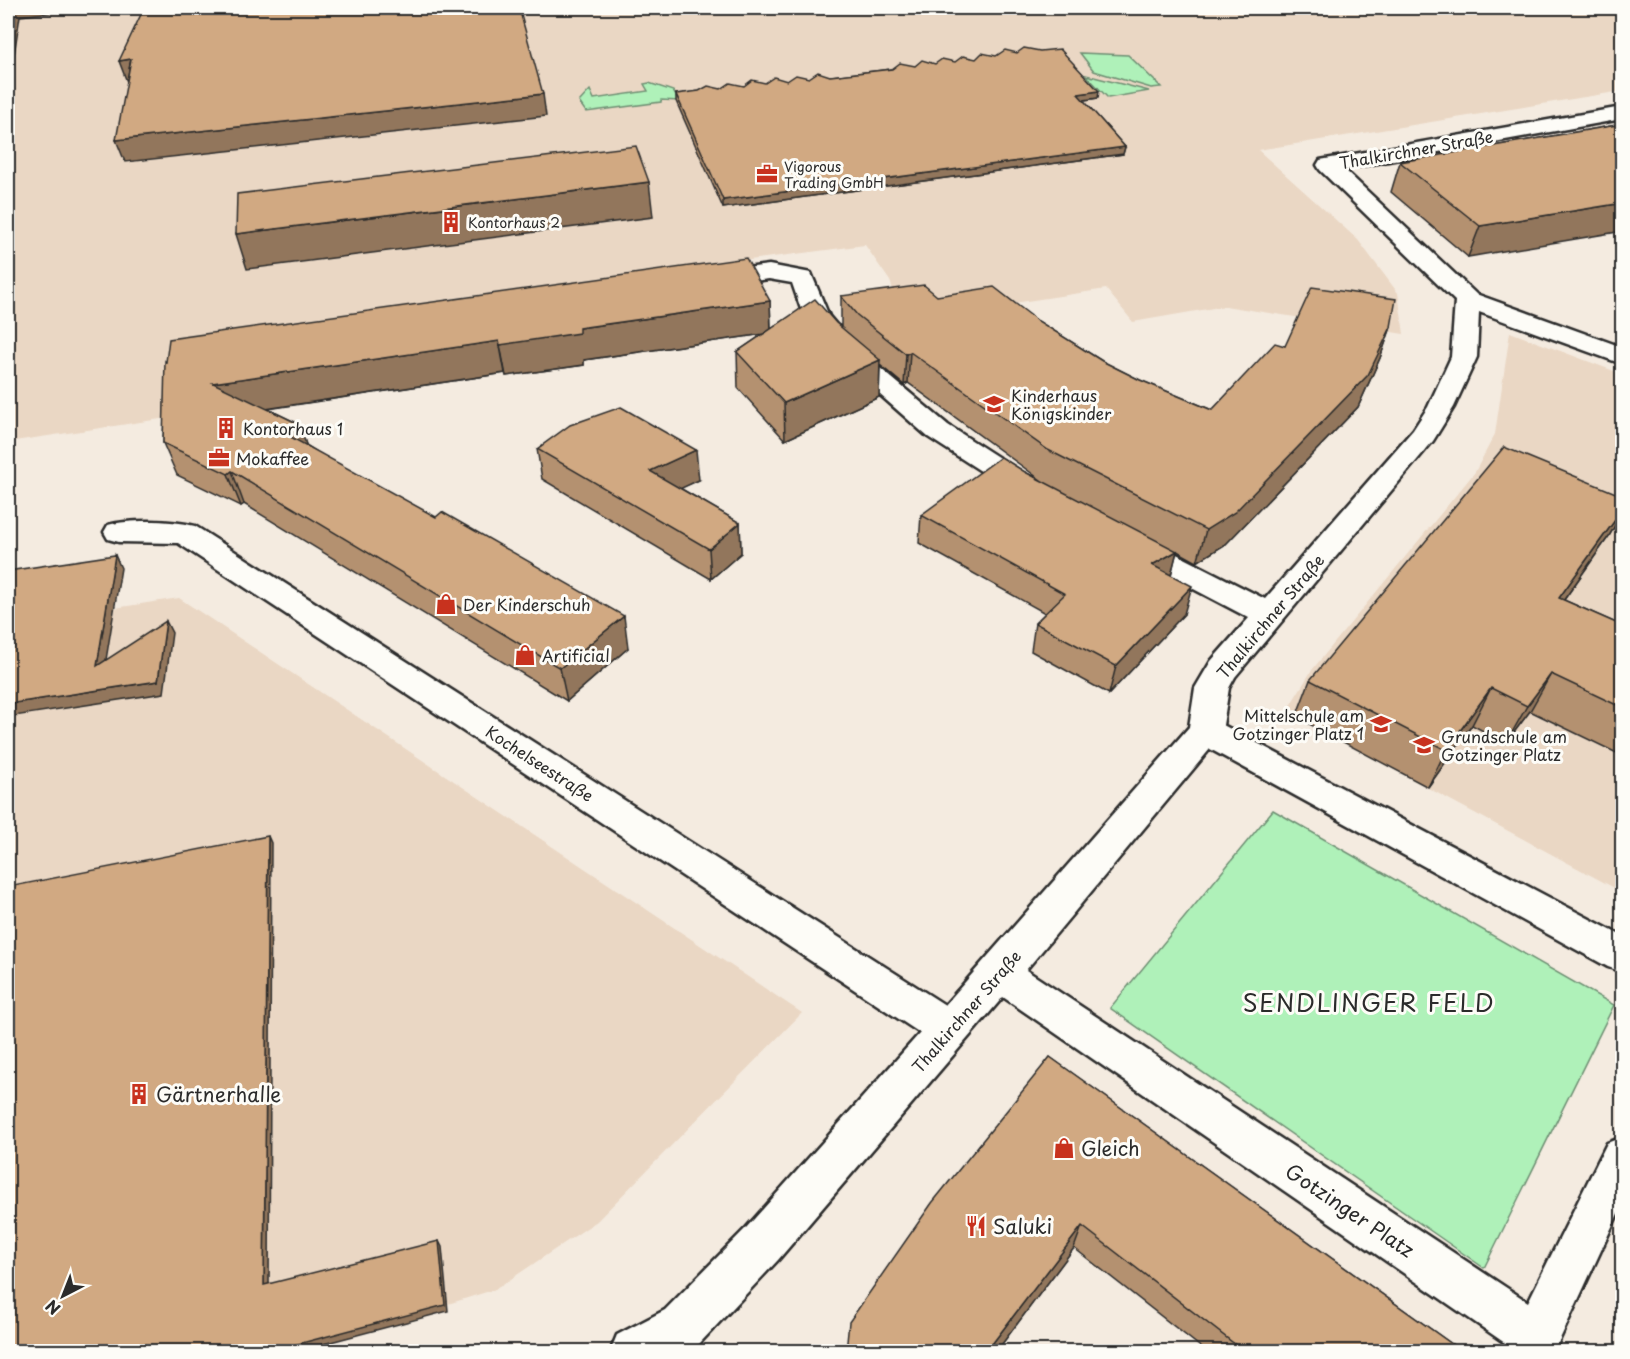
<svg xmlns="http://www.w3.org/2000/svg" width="1630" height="1359" font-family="'Playpen Sans',sans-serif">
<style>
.built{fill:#ead7c4}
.green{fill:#aff1b9;stroke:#6d8e72;stroke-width:1.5}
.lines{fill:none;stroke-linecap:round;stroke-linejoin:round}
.minor-casing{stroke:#2b2b2b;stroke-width:5}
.minor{fill:#fdfcf7;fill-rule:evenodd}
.wall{fill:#b49170;stroke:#2b2b2b;stroke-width:1.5}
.shaded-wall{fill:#92765b;stroke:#2b2b2b;stroke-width:1.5}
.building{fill:#d1a982;stroke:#2b2b2b;stroke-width:1.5}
.labels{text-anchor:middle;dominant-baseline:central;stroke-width:6;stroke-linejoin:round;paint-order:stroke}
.far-poi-label{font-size:14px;fill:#2b2b2b;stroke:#fdfcf7;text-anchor:start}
.street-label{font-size:16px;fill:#2b2b2b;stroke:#fdfcf7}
.poi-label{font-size:16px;fill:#2b2b2b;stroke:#fdfcf7;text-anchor:start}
.near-poi-label{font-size:20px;fill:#2b2b2b;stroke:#fdfcf7;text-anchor:start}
.near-street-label{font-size:20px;fill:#2b2b2b;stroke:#fdfcf7}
.near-quarter-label{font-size:24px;letter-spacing:1.5px;fill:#2b2b2b;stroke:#fdfcf7}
</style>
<rect width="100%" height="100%" fill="#f4ebe0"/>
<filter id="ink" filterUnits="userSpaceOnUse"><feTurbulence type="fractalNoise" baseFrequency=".0167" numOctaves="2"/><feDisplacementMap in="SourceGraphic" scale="12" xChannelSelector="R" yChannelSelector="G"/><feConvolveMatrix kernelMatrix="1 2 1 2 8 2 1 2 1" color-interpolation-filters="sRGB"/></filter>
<g filter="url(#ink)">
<g class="built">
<polygon points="8,8 1622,8 1622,91 1258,150 1358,240 1398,293 1404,334 1225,306 1133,322 1106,289 1008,304 900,309 890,281 865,245 440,300 443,332 167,418 8,442"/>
<polygon points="1510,332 1622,374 1622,892 1286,712 1312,670 1475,472 1495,434"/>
<polygon points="8,584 115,608 179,598 802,1013 597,1221 496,1289 448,1304 448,1311 293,1351 8,1351"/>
</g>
<g class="green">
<polygon points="1080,53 1128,55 1161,87 1151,88 1094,71"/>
<polygon points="1086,75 1149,91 1108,98"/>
<polygon points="649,83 673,91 679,101 661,100 661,102 586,112 579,102 590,90 594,99 648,91 644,84"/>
<polygon points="1273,810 1614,1005 1484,1268 1110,1008"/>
</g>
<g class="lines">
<defs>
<g id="minor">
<path d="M 1622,107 L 1622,119 L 1344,169 L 1476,294 L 1622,347 L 1622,364 L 1479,312 L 1477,357 L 1454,407 L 1433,441 L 1235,677 L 1229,688 L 1223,725 L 1622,936 L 1622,972 L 1608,967 L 1210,749 L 1026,970 L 1528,1302 L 1607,1143 L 1622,1137 L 1622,1205 L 1554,1352 L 1518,1352 L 1003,997 L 778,1260 L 699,1344 L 684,1352 L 610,1352 L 617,1335 L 665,1310 L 746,1228 L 920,1033 L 178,543 L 119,542 L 108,539 L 104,532 L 108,525 C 130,519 173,520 195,526 L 945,1005 L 1189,727 L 1195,688 L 1211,661 L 1249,618 L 1121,551 L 1117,544 L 1121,537 L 1132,534 L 1143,537 L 1265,599 L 1413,430 L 1428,407 L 1451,357 L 1455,301 L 1320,170 L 1317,165 L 1320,160 Z"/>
<polygon points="769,265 811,273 829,316 855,347 948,425 1038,483 1042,489 1038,495 1028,498 1018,495 928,437 837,357 804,318 792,283 769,279 709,287 700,285 697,280 700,275 709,273"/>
</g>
</defs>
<use href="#minor" class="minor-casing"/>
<use href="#minor" class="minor"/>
</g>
<g class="wall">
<polygon points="935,64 1098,98 1083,100 1125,147 1123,154 723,208 676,101 676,94"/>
<polygon points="1623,124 1468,257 1391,192 1400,162"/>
<polygon points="841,296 937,296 1038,321 1102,361 1140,380 1212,410 1285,346 1391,327 1380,358 1358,407 1226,544 1197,562 1177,551 1171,575 1184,614 1109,694 1031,651 1035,623 1045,613 919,543 921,515 1025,472 1041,480 908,383 904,385 880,365 879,397 785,440 738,388 737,352 763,334 584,360 584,365 506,376 505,373 268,409 299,424 306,445 628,648 567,701 244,504 241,506 177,475 163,443 166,362 770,301 771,329 836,323 841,326"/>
<polygon points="537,449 699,480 680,488 740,523 741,553 711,579 542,479"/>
<polygon points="1623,496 1623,512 1609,536 1564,600 1623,626 1623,756 1530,711 1506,743 1472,725 1428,787 1296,717 1310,680"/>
<polygon points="1050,1057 1463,1352 1207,1352 1074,1248 996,1352 846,1352"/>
</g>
<g class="shaded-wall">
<polygon points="10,8 91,8 20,16 8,94 8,22"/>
<polygon points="131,59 127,82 119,61"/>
<polygon points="1099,91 1098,98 1077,101 1078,94"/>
<polygon points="543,94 546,116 125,162 116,140"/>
<polygon points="1125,147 1123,154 723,208 723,200"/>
<polygon points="649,182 653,217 247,269 236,234"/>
<polygon points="1623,203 1623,231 1468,257 1480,226"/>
<polygon points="770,301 771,333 584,360 584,365 506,376 500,345 579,328"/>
<polygon points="1391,327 1380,358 1358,407 1226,544 1197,562 1206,530"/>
<polygon points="499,341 505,373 225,415 213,383"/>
<polygon points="910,352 908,383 904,385 906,354"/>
<polygon points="880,360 879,397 785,440 784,403"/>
<polygon points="299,424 310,456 285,434"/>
<polygon points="696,450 699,480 654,501 650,471"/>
<polygon points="232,471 244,504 241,506 228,474"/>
<polygon points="1623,509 1623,512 1609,536 1539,635 1559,598"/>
<polygon points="740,523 741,553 711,579 709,549"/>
<polygon points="1177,551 1170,579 1152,565"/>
<polygon points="115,555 121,568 103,678 97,666"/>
<polygon points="1192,586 1184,614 1109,694 1116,666"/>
<polygon points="624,616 628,648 567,701 560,668"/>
<polygon points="166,621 172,633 164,693 8,717 8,704 158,681"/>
<polygon points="1551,674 1530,711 1506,743 1527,706"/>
<polygon points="1491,688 1472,725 1428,787 1446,750"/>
<polygon points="268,836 271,843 269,1291 264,1285"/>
<polygon points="1082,1226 1074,1248 996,1352 986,1352"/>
<polygon points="439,1241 442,1247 448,1311 293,1352 268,1352"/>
</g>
<g class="building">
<polygon points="8,8 10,8 8,22"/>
<polygon points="144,8 519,8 543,94 116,140 131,59 119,61"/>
<polygon points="1024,48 1040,51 1060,49 1099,91 1078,94 1125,147 723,200 676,94 699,91 708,86 721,89 730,83 744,86 752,80 765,83 774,77 787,81 796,75 809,78 818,72 830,76 892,69 900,63 915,66 922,60 935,64 942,59 955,62 963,56 976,59 982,53 996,56 1005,50 1017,53"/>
<polygon points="1623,124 1623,203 1480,226 1400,162"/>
<polygon points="636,146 649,182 236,234 237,194"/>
<polygon points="746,258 770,301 579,328 579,333 500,345 499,341 213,383 299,424 285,434 436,517 442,512 624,616 560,668 232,471 228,474 163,443 165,361 166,362 169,339"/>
<polygon points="924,285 937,296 994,287 1038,321 1102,361 1140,380 1212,410 1275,343 1285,346 1312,287 1396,299 1391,327 1368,375 1235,512 1206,530 1048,450 910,352 906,354 857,315 841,296"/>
<polygon points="815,299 836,323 880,360 784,403 737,352"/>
<polygon points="621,407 696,450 650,471 740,523 709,549 537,449 570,425"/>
<polygon points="1504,447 1623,496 1623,509 1559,598 1623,626 1623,708 1551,674 1527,706 1491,688 1446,750 1310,680"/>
<polygon points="1001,457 1025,472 1177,551 1152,565 1192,586 1116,666 1035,623 1065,594 921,515"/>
<polygon points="115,555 97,666 166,621 158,681 8,704 8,571"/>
<polygon points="268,836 264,1285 439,1241 445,1305 268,1352 8,1352 8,887"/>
<polygon points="1050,1057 1463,1352 1245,1352 1082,1226 986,1352 846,1352 849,1322 932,1203"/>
</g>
</g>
<defs>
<symbol id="office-bare" viewBox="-9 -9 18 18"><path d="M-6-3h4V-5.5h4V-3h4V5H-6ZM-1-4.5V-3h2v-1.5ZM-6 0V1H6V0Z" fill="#c8321e" stroke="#fdfcf7" stroke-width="2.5" paint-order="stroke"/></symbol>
<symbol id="building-bare" viewBox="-9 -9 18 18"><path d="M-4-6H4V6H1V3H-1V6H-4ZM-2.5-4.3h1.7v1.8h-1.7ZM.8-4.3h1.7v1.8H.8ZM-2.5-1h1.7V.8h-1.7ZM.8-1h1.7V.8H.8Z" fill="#c8321e" stroke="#fdfcf7" stroke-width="2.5" paint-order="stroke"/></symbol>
<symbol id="school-bare" viewBox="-9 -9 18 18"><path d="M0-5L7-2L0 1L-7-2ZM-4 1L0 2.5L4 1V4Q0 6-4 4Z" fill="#c8321e" stroke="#fdfcf7" stroke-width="2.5" paint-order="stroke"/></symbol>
<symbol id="shop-bare" viewBox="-9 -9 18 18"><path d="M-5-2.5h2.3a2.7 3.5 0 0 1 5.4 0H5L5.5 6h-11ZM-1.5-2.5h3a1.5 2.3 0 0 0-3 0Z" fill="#c8321e" stroke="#fdfcf7" stroke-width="2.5" paint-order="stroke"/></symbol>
<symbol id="restaurant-bare" viewBox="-9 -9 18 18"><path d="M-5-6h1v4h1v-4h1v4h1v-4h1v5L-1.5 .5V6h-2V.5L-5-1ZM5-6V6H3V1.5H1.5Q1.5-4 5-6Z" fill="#c8321e" stroke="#fdfcf7" stroke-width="2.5" paint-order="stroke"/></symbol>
</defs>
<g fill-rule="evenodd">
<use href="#office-bare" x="752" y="159" width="30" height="30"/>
<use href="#building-bare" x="436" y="207" width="30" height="30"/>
<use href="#school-bare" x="979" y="389" width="30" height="30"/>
<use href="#building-bare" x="211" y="413" width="30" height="30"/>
<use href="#office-bare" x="204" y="443" width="30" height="30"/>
<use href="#shop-bare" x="431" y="589" width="30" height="30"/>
<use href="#shop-bare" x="510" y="640" width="30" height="30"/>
<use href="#school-bare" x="1366" y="709" width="30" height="30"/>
<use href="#school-bare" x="1409" y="730" width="30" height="30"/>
<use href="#building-bare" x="124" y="1079" width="30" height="30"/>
<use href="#shop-bare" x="1049" y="1133" width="30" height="30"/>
<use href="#restaurant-bare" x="961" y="1211" width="30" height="30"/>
</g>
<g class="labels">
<g class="far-poi-label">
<text x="784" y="166">Vigorous<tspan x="784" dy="16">Trading GmbH</tspan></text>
<text x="468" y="222">Kontorhaus 2</text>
</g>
<g class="street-label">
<text transform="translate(1416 149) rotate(-10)">Thalkirchner Straße</text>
<text transform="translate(1270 616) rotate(-50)">Thalkirchner Straße</text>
<text transform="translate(540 763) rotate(33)">Kochelseestraße</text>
<text transform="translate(966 1011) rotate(-49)">Thalkirchner Straße</text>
</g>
<g class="poi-label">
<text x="1011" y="395">Kinderhaus<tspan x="1011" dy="18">Königskinder</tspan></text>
<text x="243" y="428">Kontorhaus 1</text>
<text x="236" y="458">Mokaffee</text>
<text x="463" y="604">Der Kinderschuh</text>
<text x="542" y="655">Artificial</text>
<text x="1364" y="715" text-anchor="end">Mittelschule am<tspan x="1364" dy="18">Gotzinger Platz 1</tspan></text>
<text x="1441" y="736">Grundschule am<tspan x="1441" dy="18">Gotzinger Platz</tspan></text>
</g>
<g class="near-poi-label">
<text x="156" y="1094">Gärtnerhalle</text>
<text x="1081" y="1148">Gleich</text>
<text x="993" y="1226">Saluki</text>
</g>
<g class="near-street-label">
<text transform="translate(1350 1210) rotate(34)">Gotzinger Platz</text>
</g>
<g class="near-quarter-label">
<text x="1369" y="1002">SENDLINGER FELD</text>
</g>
</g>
<rect width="1630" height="1359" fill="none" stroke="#fdfcf7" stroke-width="30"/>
<rect x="15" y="15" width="1600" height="1329" fill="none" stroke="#2b2b2b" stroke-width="2" filter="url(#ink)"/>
<g transform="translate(63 1296) rotate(222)" stroke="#fdfcf7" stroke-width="4.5" paint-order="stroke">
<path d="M0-4.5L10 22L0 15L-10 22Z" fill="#2b2b2b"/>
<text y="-9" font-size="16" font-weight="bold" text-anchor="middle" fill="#2b2b2b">N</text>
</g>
</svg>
